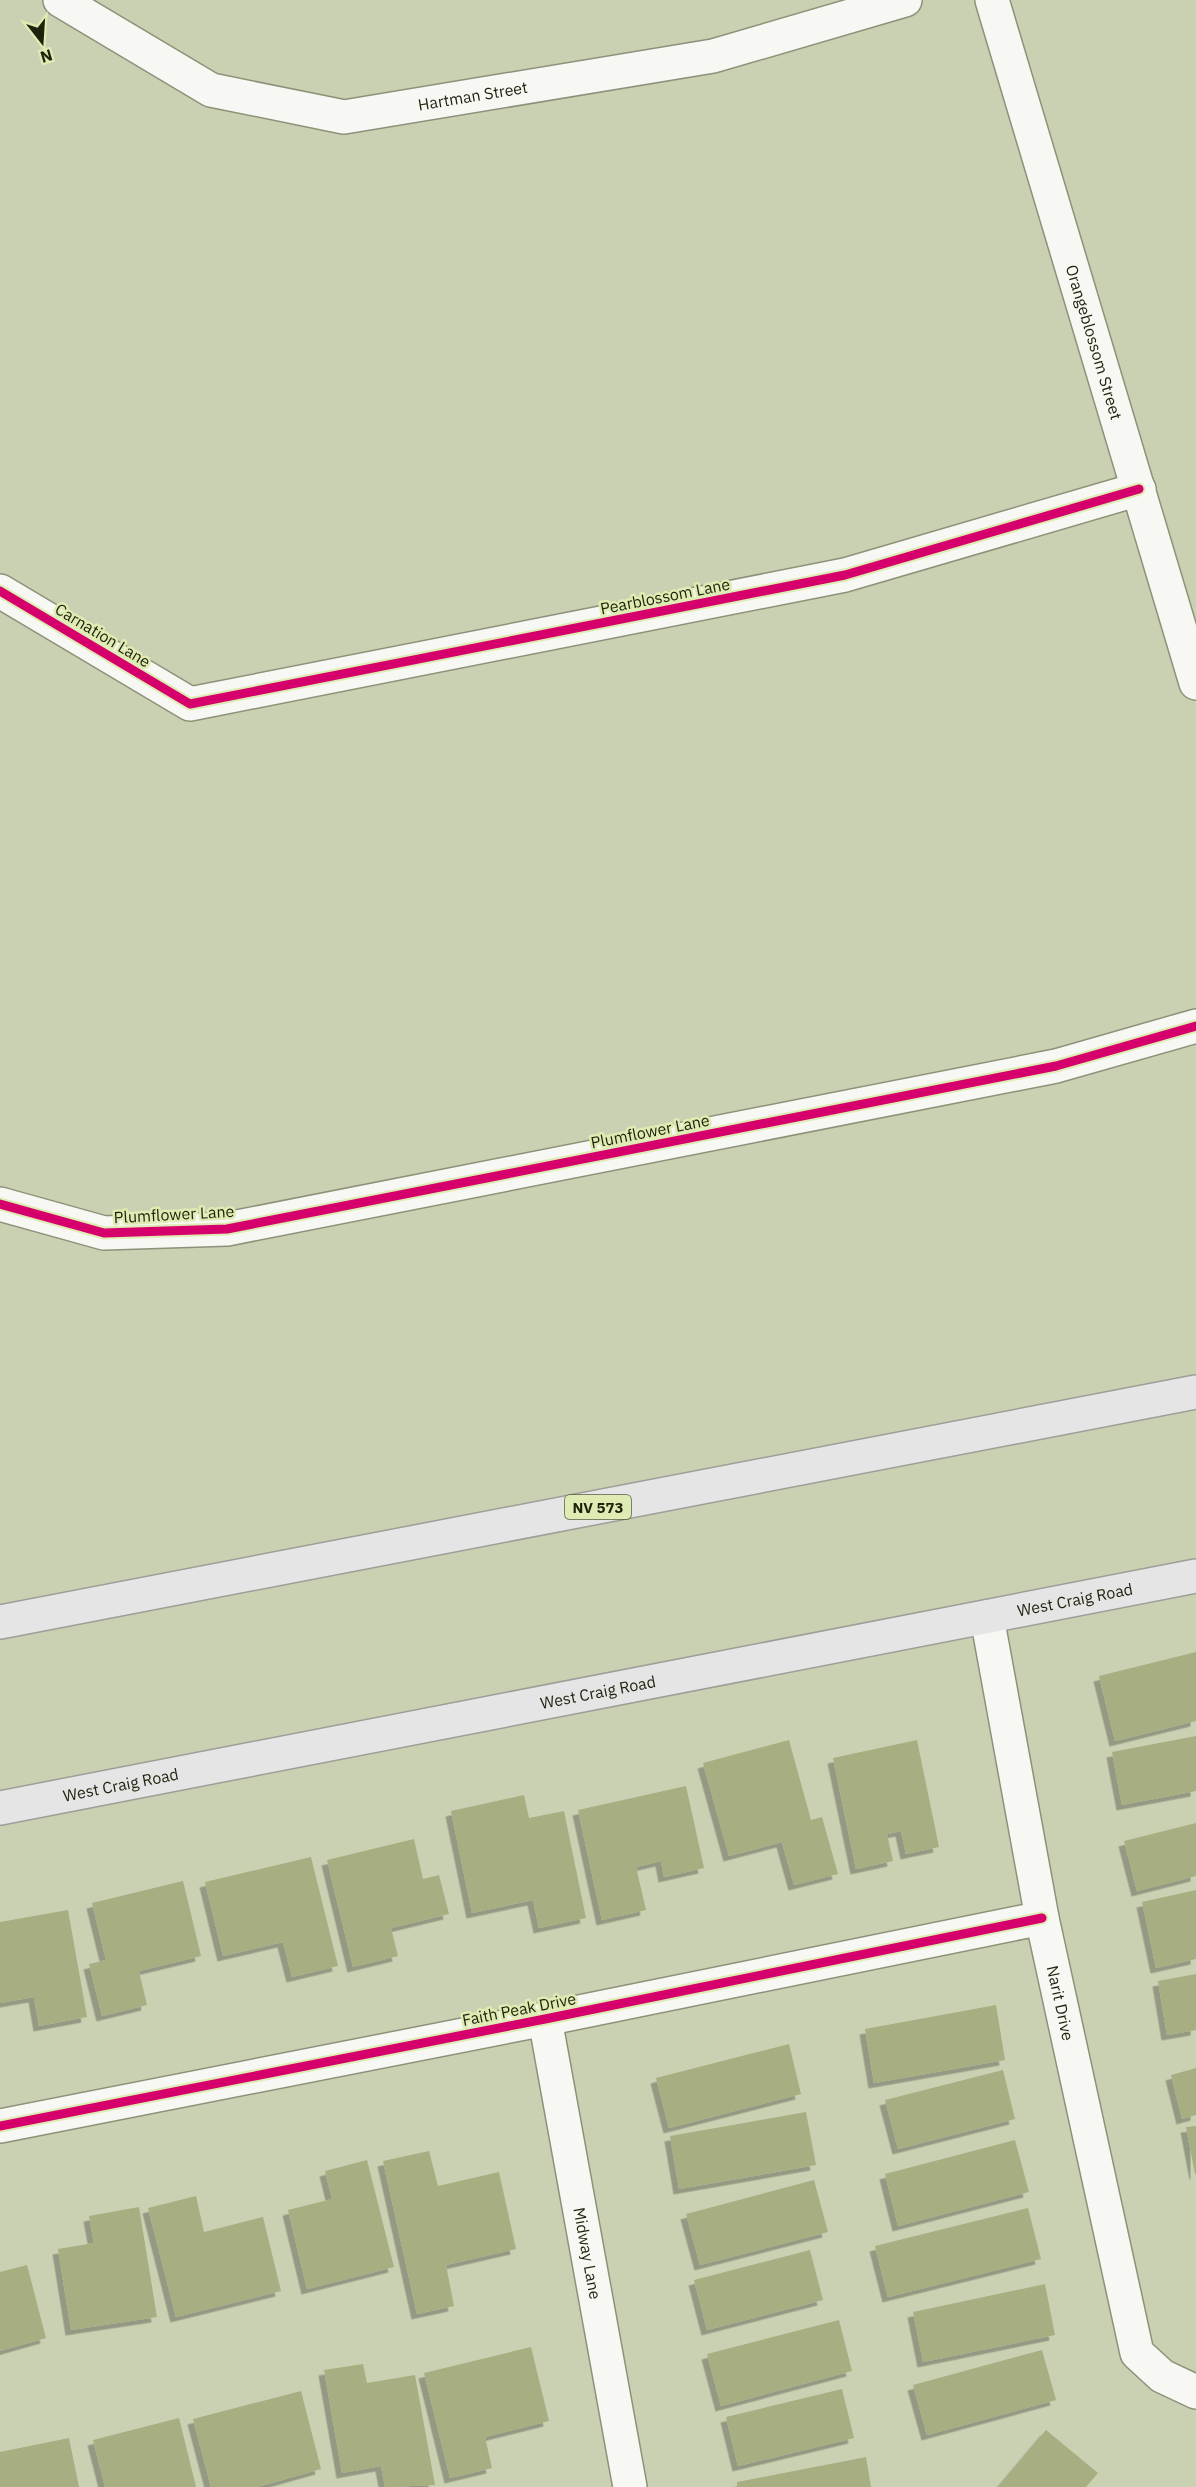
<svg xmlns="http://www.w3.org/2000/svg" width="1196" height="2487" font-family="'IBM Plex Sans',sans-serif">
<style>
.building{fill:#a6ae82;filter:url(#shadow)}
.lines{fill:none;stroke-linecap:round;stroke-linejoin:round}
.street-casing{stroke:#8c9279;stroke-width:36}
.primary-casing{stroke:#9d9e97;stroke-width:36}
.street{stroke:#f7f8f3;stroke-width:33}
.primary{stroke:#e6e5e6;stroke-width:33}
.cycleway-casing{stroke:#deebb2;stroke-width:13}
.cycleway{stroke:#d6006c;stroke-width:9}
.labels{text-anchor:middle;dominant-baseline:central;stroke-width:5;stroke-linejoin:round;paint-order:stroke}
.shield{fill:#deebb2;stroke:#585e3e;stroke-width:1.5}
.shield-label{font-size:15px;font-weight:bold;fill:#1e220c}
.street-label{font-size:16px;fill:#1e220c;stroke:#deebb2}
</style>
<defs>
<filter id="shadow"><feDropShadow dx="-5.5" dy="5.5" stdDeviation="0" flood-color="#0004"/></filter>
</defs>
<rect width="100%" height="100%" fill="#cad1b2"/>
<g class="building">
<polygon points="1196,1652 1196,1721 1115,1741 1099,1676"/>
<polygon points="1196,1736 1196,1791 1122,1805 1112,1752"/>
<polygon points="789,1740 811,1820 822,1817 838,1874 794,1885 782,1842 729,1856 703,1763"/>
<polygon points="917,1740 939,1847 906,1854 901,1831 887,1834 893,1861 856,1869 833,1758"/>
<polygon points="686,1786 704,1868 664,1877 661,1861 636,1867 646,1910 602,1920 578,1810"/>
<polygon points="524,1795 529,1818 564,1811 586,1918 539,1928 533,1900 472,1913 451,1811"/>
<polygon points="1196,1823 1196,1876 1137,1891 1124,1841"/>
<polygon points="414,1839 423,1879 439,1875 449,1914 391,1928 398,1956 353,1967 327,1860"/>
<polygon points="311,1857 338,1966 292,1977 283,1942 223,1956 205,1882"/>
<polygon points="183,1881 201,1956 139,1971 147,2005 102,2016 89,1964 106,1960 92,1903"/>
<polygon points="1196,1890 1196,1959 1156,1968 1142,1902"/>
<polygon points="68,1910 87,2017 39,2026 34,1997 0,2003 0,1922"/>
<polygon points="1196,1974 1196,2030 1167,2035 1158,1981"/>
<polygon points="996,2005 1005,2060 874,2083 865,2029"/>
<polygon points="789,2044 801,2094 669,2128 656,2078"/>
<polygon points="1196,2068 1196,2115 1182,2119 1171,2075"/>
<polygon points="1003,2070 1015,2119 898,2149 885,2100"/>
<polygon points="806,2112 816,2165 679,2189 670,2136"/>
<polygon points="1196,2126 1196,2174 1195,2174 1186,2127"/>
<polygon points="1015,2140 1029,2192 898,2226 885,2174"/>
<polygon points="429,2151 438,2186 499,2172 516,2249 446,2265 454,2306 417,2314 383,2161"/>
<polygon points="367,2160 394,2267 307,2289 288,2210 332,2199 325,2171"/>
<polygon points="814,2180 828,2232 700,2265 686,2214"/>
<polygon points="196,2196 204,2232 263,2217 281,2291 176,2317 148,2208"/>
<polygon points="139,2207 157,2317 71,2330 58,2249 94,2243 89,2216"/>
<polygon points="1028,2208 1041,2259 888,2297 875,2246"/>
<polygon points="810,2250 823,2300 707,2330 694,2280"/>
<polygon points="27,2265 46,2338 0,2351 0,2272"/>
<polygon points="1045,2284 1055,2335 923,2362 913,2312"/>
<polygon points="839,2320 852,2371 721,2406 707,2354"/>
<polygon points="531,2347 549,2421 485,2437 492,2468 450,2478 424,2373"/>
<polygon points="1042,2350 1056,2400 927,2435 913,2385"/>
<polygon points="363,2364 367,2383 415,2375 435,2485 385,2487 381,2466 342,2473 324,2370"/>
<polygon points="842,2389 854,2438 738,2466 726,2417"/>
<polygon points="301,2391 321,2469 257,2487 211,2487 193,2419"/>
<polygon points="179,2418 196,2487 105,2487 93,2440"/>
<polygon points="1046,2430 1098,2473 1086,2487 998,2487"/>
<polygon points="69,2438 79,2487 0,2487 0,2452"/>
<polygon points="866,2457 871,2487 737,2487 737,2482"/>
</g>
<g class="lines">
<defs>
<g id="street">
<path id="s1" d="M 60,0 L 211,90 L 344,117 L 713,56 L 905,0"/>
<path id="s2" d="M 992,0 L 1196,683"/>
<polyline points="0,591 190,704 845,575 1139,489"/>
<polyline points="0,1204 104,1233 227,1229 1056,1066 1196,1026"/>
<path id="s3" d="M 987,1617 L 1042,1918 L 1137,2353 L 1162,2376 L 1196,2392"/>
<path id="s4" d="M 545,2019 L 630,2487"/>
<polyline points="0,2126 545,2019 1042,1918"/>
</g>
<g id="primary">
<polyline points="0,1622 1196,1392"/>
<path id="s5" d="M 0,1808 L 1196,1576"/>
</g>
</defs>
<use href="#street" class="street-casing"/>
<use href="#primary" class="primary-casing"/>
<use href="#street" class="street"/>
<use href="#primary" class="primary"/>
<defs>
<g id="cycleway">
<polyline points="0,591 190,704 845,575 1139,489"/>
<polyline points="0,1204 104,1233 227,1229 1056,1066 1196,1026"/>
<polyline points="0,2126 545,2019 1042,1918"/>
</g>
</defs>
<use href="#cycleway" class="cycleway-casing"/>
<use href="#cycleway" class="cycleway"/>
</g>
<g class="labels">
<rect class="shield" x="565" y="1495" width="66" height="24" rx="4.5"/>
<g class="shield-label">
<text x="598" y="1507">NV 573</text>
</g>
<g class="street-label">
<text stroke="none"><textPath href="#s1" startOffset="442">Hartman Street</textPath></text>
<text stroke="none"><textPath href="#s2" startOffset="357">Orangeblossom Street</textPath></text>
<text transform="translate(665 596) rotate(-11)">Pearblossom Lane</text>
<text transform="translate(103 635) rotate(31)">Carnation Lane</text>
<text transform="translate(650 1131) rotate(-11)">Plumflower Lane</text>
<text transform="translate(174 1214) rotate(-3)">Plumflower Lane</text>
<text stroke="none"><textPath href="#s5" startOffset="1095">West Craig Road</textPath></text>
<text stroke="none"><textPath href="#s5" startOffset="609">West Craig Road</textPath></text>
<text stroke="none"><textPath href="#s5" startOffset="123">West Craig Road</textPath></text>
<text stroke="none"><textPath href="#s3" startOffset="393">Narit Drive</textPath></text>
<text transform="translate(519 2009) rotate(-11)">Faith Peak Drive</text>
<text stroke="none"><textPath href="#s4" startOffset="238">Midway Lane</textPath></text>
</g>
</g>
<g transform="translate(42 42) rotate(163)" stroke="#deebb2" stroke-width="4.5" paint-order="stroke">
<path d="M0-4.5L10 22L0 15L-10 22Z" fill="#1e220c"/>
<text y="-9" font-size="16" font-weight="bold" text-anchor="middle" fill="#1e220c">N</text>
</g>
</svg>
